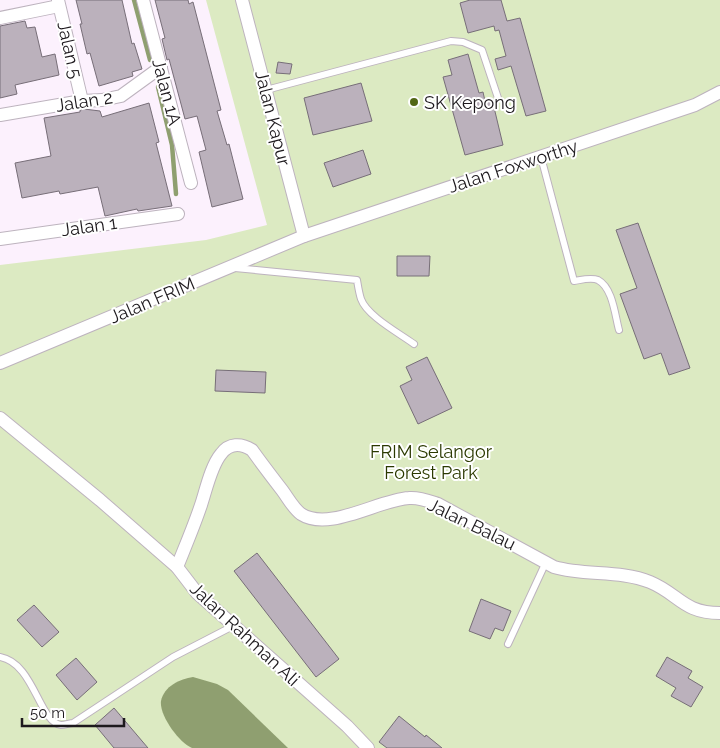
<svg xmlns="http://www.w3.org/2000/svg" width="720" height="748" font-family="Raleway,sans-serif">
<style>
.green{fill:#dceac2}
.water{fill:#8f9f70}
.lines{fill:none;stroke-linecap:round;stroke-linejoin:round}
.stream{stroke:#8f9f70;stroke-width:4.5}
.building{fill:#bbb1bc;stroke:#776e78}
.service-casing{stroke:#bdb3be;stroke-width:8}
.minor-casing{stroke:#bdb3be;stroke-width:14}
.service{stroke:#fff;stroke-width:6}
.minor{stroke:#fff;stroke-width:12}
.poi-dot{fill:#526715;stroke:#fff;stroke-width:2}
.labels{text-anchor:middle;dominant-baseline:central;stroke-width:4;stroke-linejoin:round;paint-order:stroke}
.street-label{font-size:18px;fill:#1d191d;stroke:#fff}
.poi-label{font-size:18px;fill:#1d191d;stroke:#fff;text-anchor:start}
.park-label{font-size:18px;fill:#2b3900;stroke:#fff}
</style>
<rect width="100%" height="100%" fill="#fcf1fd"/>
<polygon class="green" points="206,0 720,0 720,748 0,748 0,265 206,240 267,225"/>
<path class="water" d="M 193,677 L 217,684 L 228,690 L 288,748 C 264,748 239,748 215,748 C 208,748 198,748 192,748 C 179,743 159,715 161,701 C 164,686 180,679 193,677 Z"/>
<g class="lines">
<g class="stream">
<polyline points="134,0 150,60"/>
<polyline points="158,87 172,145 176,194"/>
</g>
</g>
<g class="building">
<polygon points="76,0 122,0 132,44 134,43 142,69 132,72 133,76 99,86 90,53 87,54 80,24 82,24"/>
<polygon points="155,0 188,0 189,4 193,2 221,110 217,111 227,145 229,144 243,199 212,207 199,152 206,150 197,116 185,119 169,59 167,60 162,39 165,38"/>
<polygon points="470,0 501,0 507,21 520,18 546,111 526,116 511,66 498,70 495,59 506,56 499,30 495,31 494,26 468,33 460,3"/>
<polygon points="25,21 27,28 35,27 42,57 55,54 59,75 15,85 17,94 0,98 0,26"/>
<polygon points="468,54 479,93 483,92 485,101 492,99 503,145 465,155 443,77 452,75 448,60"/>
<polygon points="278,62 292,64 290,74 276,73"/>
<polygon points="361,83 372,121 313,135 304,98"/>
<polygon points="149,103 159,142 156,143 172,206 138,211 137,209 105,216 98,187 60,194 59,191 22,198 15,163 51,156 44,118 80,112 80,110 84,109 100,111 102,117"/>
<polygon points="363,150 371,174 333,187 324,163"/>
<polygon points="638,223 690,368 669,375 661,353 644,359 620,294 637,288 616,230"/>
<polygon points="397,256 430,256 429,276 397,276"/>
<polygon points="427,357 452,408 418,424 400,386 412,380 406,367"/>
<polygon points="216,370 266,372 265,393 215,391"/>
<polygon points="257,553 339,659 316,677 234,571"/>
<polygon points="481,599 511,611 503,631 495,628 490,639 469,631"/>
<polygon points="34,605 59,632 42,647 17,620"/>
<polygon points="667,657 692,671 688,678 703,687 691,707 671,696 676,688 656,676"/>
<polygon points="76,658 97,682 77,700 56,675"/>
<polygon points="114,708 148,748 114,748 95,725"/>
<polygon points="399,716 425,737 426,735 442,748 387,748 379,742"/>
</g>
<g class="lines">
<defs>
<g id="service">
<polyline points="266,90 451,41 463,42 482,50 498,98"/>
<path d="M 541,157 L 574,281 C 581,280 591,277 598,280 C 613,288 615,316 619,330"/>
<path d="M 235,268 L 357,280 C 358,286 359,293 361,299 C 367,316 399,333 414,344"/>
<polyline points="508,644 546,562"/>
<path d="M 0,657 C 34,663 39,722 61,725 C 65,725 70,723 73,723 L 173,657 L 233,626"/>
</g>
<g id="minor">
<polyline points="58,0 82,101"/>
<polyline points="143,0 191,183"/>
<polyline points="242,0 304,236"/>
<polyline points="0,18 59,6"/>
<polyline points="0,115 82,101 102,100 121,96 161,67"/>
<polyline points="0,239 178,214"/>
<polyline points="0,363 304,236 695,105 720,92"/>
<polyline points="0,418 100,500 177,567 197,593 347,726 368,748"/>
<path d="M 177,567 C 185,547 194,526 201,505 C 206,490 211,466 221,454 C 229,443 241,443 252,450 C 262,464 272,477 282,490 C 288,498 293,508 301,514 C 329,532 378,500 409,498 C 419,497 429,501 438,504 L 554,567 C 585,576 620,570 650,582 C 679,594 683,613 720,613"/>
</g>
</defs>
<use href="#service" class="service-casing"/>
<use href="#minor" class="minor-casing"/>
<use href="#service" class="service"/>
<use href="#minor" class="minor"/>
</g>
<circle class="poi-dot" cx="414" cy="102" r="5"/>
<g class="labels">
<g class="street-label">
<text transform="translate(70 50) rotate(77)">Jalan 5</text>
<text transform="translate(167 92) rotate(75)">Jalan 1A</text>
<text transform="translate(84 101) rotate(-9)">Jalan 2</text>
<text transform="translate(273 118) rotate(76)">Jalan Kapur</text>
<text transform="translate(513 166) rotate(-18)">Jalan Foxworthy</text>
<text transform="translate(89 226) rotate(-8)">Jalan 1</text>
<text transform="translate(152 300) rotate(-23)">Jalan FRIM</text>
<text transform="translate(472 524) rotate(26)">Jalan Balau</text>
<text transform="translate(245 634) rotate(43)">Jalan Rahman Ali</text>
</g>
<g class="poi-label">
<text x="424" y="102">SK Kepong</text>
</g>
<g class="park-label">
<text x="431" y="451">FRIM Selangor<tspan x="431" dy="21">Forest Park</tspan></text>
</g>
</g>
<path d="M22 718v8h102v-8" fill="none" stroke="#1d191d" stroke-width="2.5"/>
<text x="30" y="718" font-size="15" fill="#1d191d" stroke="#ffffff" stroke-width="4" paint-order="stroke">50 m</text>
</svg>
